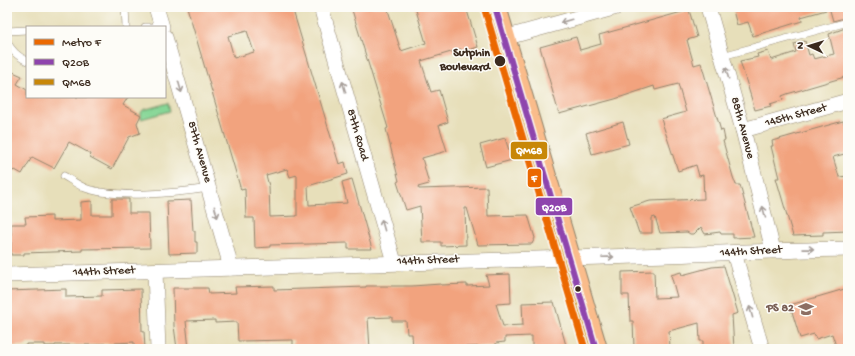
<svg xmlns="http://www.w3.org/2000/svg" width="855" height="356" font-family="'Gochi Hand',sans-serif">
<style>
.green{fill:#86d696;stroke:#60805a}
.building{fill:#f2a37e;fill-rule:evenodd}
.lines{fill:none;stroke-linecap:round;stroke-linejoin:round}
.lane-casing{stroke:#91846c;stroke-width:8}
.street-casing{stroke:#91846c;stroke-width:16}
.primary-casing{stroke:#91846c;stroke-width:24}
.lane{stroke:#fff;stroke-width:7}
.street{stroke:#fff;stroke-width:15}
.primary{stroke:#fabc8b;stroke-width:22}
.bus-1-casing{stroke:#fdfcf7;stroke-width:9}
.bus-2-casing{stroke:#fdfcf7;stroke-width:9}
.bus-1{stroke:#8e44ad;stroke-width:6}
.bus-2{stroke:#c88708;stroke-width:6}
.metro-1-casing{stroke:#fdfcf7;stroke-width:10}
.metro-1{stroke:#eb6800;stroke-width:7}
.oneway{stroke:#a79f9a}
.stop-dot{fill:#3b2a1e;stroke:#fdfcf7;stroke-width:1.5}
.labels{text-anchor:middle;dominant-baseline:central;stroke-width:3;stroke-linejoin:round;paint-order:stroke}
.stop-label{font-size:12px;font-weight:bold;fill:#3b2a1e;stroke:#fdfcf7;text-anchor:end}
.street-label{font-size:12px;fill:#3b2a1e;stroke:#fdfcf7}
.education-label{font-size:12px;font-weight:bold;fill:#785e54;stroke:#fdfcf7;text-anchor:end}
.line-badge{stroke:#fdfcf7;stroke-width:1.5}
.badge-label{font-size:11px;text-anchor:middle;font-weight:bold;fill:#fff}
</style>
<rect width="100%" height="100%" fill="#fdfcf7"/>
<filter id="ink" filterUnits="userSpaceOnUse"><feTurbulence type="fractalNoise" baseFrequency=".025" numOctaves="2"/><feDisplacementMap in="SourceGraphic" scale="8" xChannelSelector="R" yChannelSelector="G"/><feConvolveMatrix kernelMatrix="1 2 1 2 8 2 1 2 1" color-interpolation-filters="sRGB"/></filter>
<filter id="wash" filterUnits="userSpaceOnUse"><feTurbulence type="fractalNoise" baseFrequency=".012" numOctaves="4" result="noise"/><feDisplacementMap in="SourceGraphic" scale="16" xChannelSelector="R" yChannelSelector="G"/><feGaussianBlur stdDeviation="0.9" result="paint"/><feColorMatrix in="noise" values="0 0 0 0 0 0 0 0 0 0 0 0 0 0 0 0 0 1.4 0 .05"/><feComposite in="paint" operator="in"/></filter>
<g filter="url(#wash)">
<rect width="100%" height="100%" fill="#e7dfba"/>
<polygon class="green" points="168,103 170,111 141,119 141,113 143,110"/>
<g id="blocks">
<g class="building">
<path d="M 187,7 L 292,7 L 339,164 L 345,162 L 348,174 L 308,186 L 309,205 L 347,203 L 342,182 L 352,179 L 372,249 L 348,249 L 348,243 L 270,245 L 270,247 L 255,248 L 254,218 L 246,218 L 245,189 L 241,190 ZM 247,31 L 254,52 L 234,58 L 228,36 ZM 287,169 L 290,177 L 297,175 L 297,216 L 270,217 L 269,186 L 266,175 Z"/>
<polygon points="362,7 387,7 401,51 426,43 415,7 466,7 478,47 462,52 461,49 421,61 431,92 439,90 448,122 439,125 447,151 422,158 429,184 418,187 419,189 487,187 488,216 528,215 535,238 532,244 478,245 467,208 465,208 466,245 441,246 441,242 422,242 420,206 406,210 397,182 399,181 386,129 388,128 352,10"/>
<polygon points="732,7 826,7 826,10 801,17 802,21 753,36 748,22 737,25"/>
<polygon points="829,7 848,7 848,17 833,21"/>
<polygon points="689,10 697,37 687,40 694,65 701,63 721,131 723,130 725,140 723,141 733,177 736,185 740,185 754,237 733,238 733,234 721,234 720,232 705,234 701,227 694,234 690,234 687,232 660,233 655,217 652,218 652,233 639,233 630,207 650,201 704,199 703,175 699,176 696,165 678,171 661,119 686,112 678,84 655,90 654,86 615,99 559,114 540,47 576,37 580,50 601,44 599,35"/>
<polygon points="848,27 848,76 787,94 782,96 783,100 770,104 771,106 755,110 740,61 758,57 757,54 768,51 771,60 796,52 794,44 805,41 809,55 812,54 814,59 834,54 829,34"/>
<polygon points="13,72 22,76 17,84 27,90 27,97 128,97 123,105 141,115 137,123 140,133 129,137 112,169 90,157 91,154 69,142 54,168 32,157 22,174 15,170 7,173 7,133 11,126 7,124 7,79 9,80"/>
<polygon points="843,121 845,125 848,125 848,153 833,157 839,177 848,176 848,231 823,232 823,235 793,236 776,178 779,178 771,146 773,146 772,141"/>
<polygon points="623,122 629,144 592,154 586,133"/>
<polygon points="505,138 512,160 486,167 480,145"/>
<polygon points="112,199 129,199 129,213 149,213 150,248 82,249 82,251 24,253 24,255 11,255 11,224 26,224 25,217 52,216 52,221 81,220 81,202 92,201 92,215 112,215"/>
<polygon points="191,200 193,231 195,231 195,242 197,242 197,253 169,254 167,201"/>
<polygon points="724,266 738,313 732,315 734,349 703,349 703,341 700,341 699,323 669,331 670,347 634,348 633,321 630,321 629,295 622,295 622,272 654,271 655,298 677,297 671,275 681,272 682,275 712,267"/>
<polygon points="510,274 511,303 496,304 503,326 523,325 522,303 554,302 567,349 535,349 535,347 532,347 532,336 505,337 505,342 496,343 496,346 466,347 466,349 413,349 412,334 407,334 406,321 392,321 392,317 368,318 370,349 293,349 293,340 238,341 237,322 215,323 215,320 186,321 189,349 177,349 174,326 173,288 208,288 209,294 236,293 235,287 274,286 274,290 366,287 366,286 412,286 441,284 441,285 467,284 467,286 489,285 486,275"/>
<polygon points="848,288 848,349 837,349 832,334 816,339 814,334 800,338 790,305"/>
<polygon points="66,289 66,297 102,296 102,290 141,289 142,331 144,331 145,349 134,349 134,342 98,344 98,345 55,345 55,346 45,346 45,344 26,344 26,346 7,346 7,291"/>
</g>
</g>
</g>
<g filter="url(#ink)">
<use href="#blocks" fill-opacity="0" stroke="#91846c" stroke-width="1"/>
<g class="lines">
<defs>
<g id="lane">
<polyline points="125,7 126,27"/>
<polyline points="145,27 162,27"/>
<polyline points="7,31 27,30"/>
<path d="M 7,41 C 11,51 18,56 27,61"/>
<polyline points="722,56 848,22"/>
<path d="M 64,176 C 71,180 78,185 85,188 C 115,199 177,193 209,188"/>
</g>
<g id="street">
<polyline points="156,7 162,27"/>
<polyline points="321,7 394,262"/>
<polyline points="708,7 743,130 773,250"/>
<polyline points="165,37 228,256 230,268"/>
<polyline points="504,38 617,7"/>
<polyline points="743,130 848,101"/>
<polyline points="734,253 762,349"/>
<polyline points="155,271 158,349"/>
<path d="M 7,275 C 217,269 427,262 637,256 C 707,254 777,250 848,249"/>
</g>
<polyline id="primary" points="495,7 596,349"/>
</defs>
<use href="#lane" class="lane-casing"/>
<use href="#street" class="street-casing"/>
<use href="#primary" class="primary-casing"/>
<use href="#lane" class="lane"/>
<use href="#street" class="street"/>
<use href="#primary" class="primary"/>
<defs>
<polyline id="bus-1" points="495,7 596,349"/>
<polyline id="bus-2" points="487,9 588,349"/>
</defs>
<use href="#bus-1" class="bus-1-casing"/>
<use href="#bus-2" class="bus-2-casing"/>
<use href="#bus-1" class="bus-1"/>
<use href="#bus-2" class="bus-2"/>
<defs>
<polyline id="metro-1" points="484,7 585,349"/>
</defs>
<use href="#metro-1" class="metro-1-casing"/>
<use href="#metro-1" class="metro-1"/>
</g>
<defs><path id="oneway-shaft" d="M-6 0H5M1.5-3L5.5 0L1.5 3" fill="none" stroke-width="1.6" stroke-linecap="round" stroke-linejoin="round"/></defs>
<g class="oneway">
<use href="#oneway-shaft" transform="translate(566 21) rotate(164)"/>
<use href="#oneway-shaft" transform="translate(727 73) rotate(-106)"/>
<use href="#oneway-shaft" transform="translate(180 87) rotate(74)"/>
<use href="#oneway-shaft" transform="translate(344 87) rotate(-106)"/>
<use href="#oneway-shaft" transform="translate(216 212) rotate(74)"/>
<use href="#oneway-shaft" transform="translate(764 212) rotate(-104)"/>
<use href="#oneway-shaft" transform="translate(383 225) rotate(-106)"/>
<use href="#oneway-shaft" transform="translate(808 249) rotate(-1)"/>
<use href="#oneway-shaft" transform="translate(608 257) rotate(-2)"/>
<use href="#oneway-shaft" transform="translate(751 312) rotate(-106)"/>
</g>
</g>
<defs>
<symbol id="school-bare" viewBox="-9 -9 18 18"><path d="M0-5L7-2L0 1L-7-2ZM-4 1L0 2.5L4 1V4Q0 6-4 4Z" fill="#8d6e63" stroke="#fdfcf7" stroke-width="2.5" paint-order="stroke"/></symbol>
</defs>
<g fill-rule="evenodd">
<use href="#school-bare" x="795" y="298" width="22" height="22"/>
</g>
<g class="stop-dot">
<circle cx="500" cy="61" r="6"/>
<circle cx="578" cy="289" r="3.5"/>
</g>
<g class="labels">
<g class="stop-label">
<text x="490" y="54">Sutphin<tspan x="490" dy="14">Boulevard</tspan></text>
</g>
<g class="street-label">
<text transform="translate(796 116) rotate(-15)">145th Street</text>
<text transform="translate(742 128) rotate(75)">88th Avenue</text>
<text transform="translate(357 135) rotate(74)">87th Road</text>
<text transform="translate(199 152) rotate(74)">87th Avenue</text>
<text transform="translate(751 252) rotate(-3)">144th Street</text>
<text transform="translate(428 261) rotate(-2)">144th Street</text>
<text transform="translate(104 272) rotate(-2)">144th Street</text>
</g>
<g class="education-label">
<text x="794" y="309">PS 82</text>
</g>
</g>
<g class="line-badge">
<rect x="510" y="141" width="38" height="19" rx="4" fill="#c88708"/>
<rect x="527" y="168" width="15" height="20" rx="4" fill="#eb6800"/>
<rect x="535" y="197" width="38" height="19" rx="4" fill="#8e44ad"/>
</g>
<g class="badge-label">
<text x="529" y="154">QM68</text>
<text x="534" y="182">F</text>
<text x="554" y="211">Q20B</text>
</g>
<rect width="855" height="356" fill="none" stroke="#fdfcf7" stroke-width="24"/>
<rect x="26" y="26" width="140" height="72" fill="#fdfcf7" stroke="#afa8a0"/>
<rect x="34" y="39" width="20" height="6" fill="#eb6800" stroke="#afa8a0"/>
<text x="62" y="46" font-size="12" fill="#3b2a1e">Metro F</text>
<rect x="34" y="59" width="20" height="6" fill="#8e44ad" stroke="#afa8a0"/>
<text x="62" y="66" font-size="12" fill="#3b2a1e">Q20B</text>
<rect x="34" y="79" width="20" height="6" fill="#c88708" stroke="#afa8a0"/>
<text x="62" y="86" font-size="12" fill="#3b2a1e">QM68</text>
<g transform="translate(809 46) rotate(274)" stroke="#fdfcf7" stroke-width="3" paint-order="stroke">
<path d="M0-3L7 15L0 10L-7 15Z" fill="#3b2a1e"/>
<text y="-6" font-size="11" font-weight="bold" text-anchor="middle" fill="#3b2a1e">N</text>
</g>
</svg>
